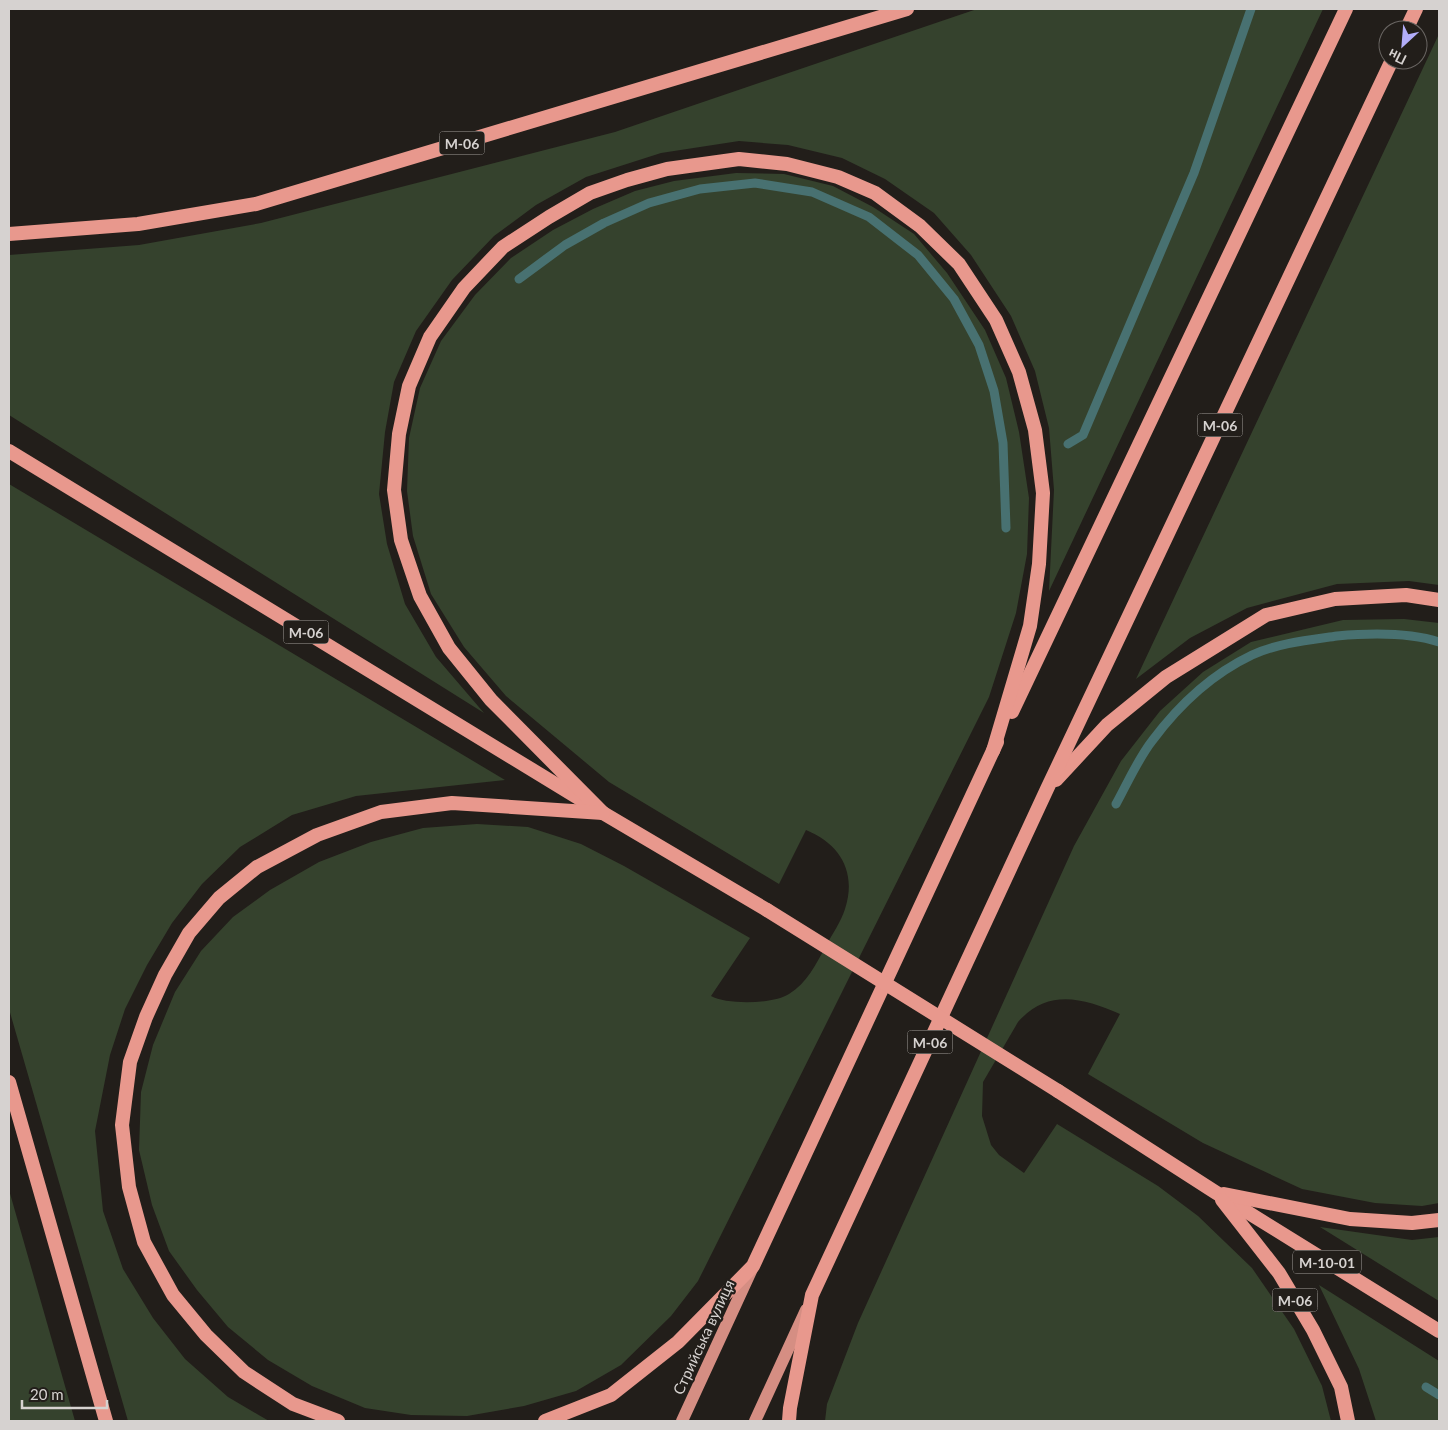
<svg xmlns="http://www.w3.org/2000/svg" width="1448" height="1430" font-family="Lato,sans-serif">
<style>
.green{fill:#35422d}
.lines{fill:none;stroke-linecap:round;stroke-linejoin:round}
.stream{stroke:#487171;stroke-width:9}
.primary{stroke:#d58e83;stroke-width:12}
.trunk{stroke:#e8988d;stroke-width:14}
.trunk-bridge{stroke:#e8988d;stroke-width:14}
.labels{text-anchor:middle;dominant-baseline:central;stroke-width:4.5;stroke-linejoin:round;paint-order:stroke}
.shield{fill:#221e1a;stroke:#a09c99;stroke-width:1}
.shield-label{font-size:14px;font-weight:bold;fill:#d6d2d0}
.street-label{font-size:15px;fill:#d6d2d0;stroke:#221e1a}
</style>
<rect width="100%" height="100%" fill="#221e1a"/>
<g class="green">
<polygon points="977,9 1323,9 1049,591 1054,490 1049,428 1035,371 1011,316 971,255 934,213 885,179 842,158 788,145 739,141 661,153 586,177 536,205 494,236 452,280 416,331 394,382 385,432 379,494 387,544 405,604 436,657 484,713 9,415 9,255 139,245 261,223 615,132"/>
<polygon points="1439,34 1439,585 1409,581 1337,584 1247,608 1190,638 1136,679"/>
<path d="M 736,173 L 784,174 L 833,186 L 873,207 L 914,234 L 947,273 L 985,330 L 1006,378 L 1019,432 L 1029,498 L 1027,554 L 1016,613 L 989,697 L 698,1281 L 671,1316 L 621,1365 L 576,1391 L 524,1406 L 467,1416 L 411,1415 L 365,1408 L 312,1386 L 268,1360 L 228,1327 L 197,1290 L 169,1251 L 152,1205 L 139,1150 L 141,1092 L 153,1045 L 175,992 L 201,951 L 233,917 L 270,890 L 319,862 L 371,842 L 423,828 L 477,824 L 528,827 L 581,844 L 624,866 L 750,938 L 711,996 C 727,1005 774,1004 789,994 C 807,983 816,964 826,946 C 832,934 841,922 845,909 C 857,872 840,844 806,830 L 779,884 L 609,782 L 506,696 L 464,647 L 431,594 L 413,536 L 407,491 L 409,438 L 420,388 L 441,341 L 475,295 L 511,258 L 553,230 L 593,209 L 635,191 L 674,181 Z"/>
<polygon points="9,484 505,780 356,796 292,815 240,847 202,884 172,923 147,965 125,1009 110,1055 95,1131 103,1211 123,1269 153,1318 185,1359 228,1397 269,1421 128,1421 9,1009"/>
<path d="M 1404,619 L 1439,623 L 1439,1203 L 1422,1206 L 1375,1203 L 1302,1189 L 1203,1143 L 1088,1074 L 1120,1014 C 1083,998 1048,988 1018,1022 L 983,1082 L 982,1116 L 991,1145 L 999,1155 L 1024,1173 L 1057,1124 L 1158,1186 L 1198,1216 L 1252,1268 L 1294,1329 L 1322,1386 L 1331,1421 L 825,1421 L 827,1404 L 858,1323 L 1074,846 L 1121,761 L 1160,711 L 1203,672 L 1251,642 L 1343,620 Z"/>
<polygon points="9,1190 75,1421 9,1421"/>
<polygon points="1320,1227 1412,1240 1439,1237 1439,1301"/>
<polygon points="1319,1285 1439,1361 1439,1421 1376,1421 1359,1369"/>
</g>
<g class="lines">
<g class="stream">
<polyline points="519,279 565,245 604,223 649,203 700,189 755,183 812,192 869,217 918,255 954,299 979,345 994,391 1003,443 1006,528"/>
<polyline points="1068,444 1083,435 1194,173 1251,9"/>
<path d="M 1116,804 C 1127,784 1138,759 1152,741 C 1178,706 1212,674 1252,655 C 1278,643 1309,640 1337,636 C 1370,633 1408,632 1439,642"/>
<polyline points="1426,1387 1439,1395"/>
</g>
<g class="primary">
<polyline points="682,1421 752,1269"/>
<polyline points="755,1421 806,1310"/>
</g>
<g class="trunk">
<polyline points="1406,30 1416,9"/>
<polyline points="9,234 138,224 256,204 907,9"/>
<polyline points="9,451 603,813 767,910"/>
<polyline points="1012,712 1346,9"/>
<polyline points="1056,780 1107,725 1166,677 1266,615 1335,599 1406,595 1439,600"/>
<polyline points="603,813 491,700 449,648 420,596 401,540 394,490 399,434 409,386 430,337 464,288 503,247 549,217 590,193 627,180 667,169 739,159 787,164 838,177 875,193 920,226 959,264 996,320 1019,372 1035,430 1043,493 1039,564 1030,626 993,751"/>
<polyline points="9,1082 106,1421"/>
<polyline points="1058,1091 1215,1192 1439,1331"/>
<polyline points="1224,1194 1350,1219 1412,1223 1439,1220"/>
<polyline points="1222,1200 1279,1273 1313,1330 1341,1387 1348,1421"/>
<polyline points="338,1421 293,1404 244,1372 206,1335 173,1295 144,1242 129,1187 122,1125 130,1062 146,1017 165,975 189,933 219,898 257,867 317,835 381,812 452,803 603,813"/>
<polyline points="545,1421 611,1395 678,1342 753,1266 997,742"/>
<polyline points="789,1421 790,1408 812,1295 1047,789 1392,60"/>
</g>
<polyline class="trunk-bridge" points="767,910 1058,1091"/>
</g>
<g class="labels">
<g class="shield">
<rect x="439.5" y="131.5" width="45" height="23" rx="4"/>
<rect x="1197.5" y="413.5" width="45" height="23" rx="4"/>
<rect x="283.5" y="620.5" width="45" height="23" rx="4"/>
<rect x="907.5" y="1030.5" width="45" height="23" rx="4"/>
<rect x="1293" y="1250.5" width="68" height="23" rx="4"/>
<rect x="1272.5" y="1288.5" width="45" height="23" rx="4"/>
</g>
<g class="shield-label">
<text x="462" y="143">М-06</text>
<text x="1220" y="425">М-06</text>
<text x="306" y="632">М-06</text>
<text x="930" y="1042">М-06</text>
<text x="1327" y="1262">М-10-01</text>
<text x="1295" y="1300">М-06</text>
</g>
<g class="street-label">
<text transform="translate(703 1337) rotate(-65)">Стрийська вулиця</text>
</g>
</g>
<rect width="1448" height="1430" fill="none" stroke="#d6d2d0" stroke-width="20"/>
<g transform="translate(1403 45) rotate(206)"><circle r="24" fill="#221e1a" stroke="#6a6663"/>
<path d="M0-4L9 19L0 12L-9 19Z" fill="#b2adf9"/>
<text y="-8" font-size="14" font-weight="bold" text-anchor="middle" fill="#d6d2d0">Пн</text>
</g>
<path d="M22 1400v8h85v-8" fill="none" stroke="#d6d2d0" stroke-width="2.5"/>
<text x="30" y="1400" font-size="15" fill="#d6d2d0" stroke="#221e1a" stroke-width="4" paint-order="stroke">20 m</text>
</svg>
